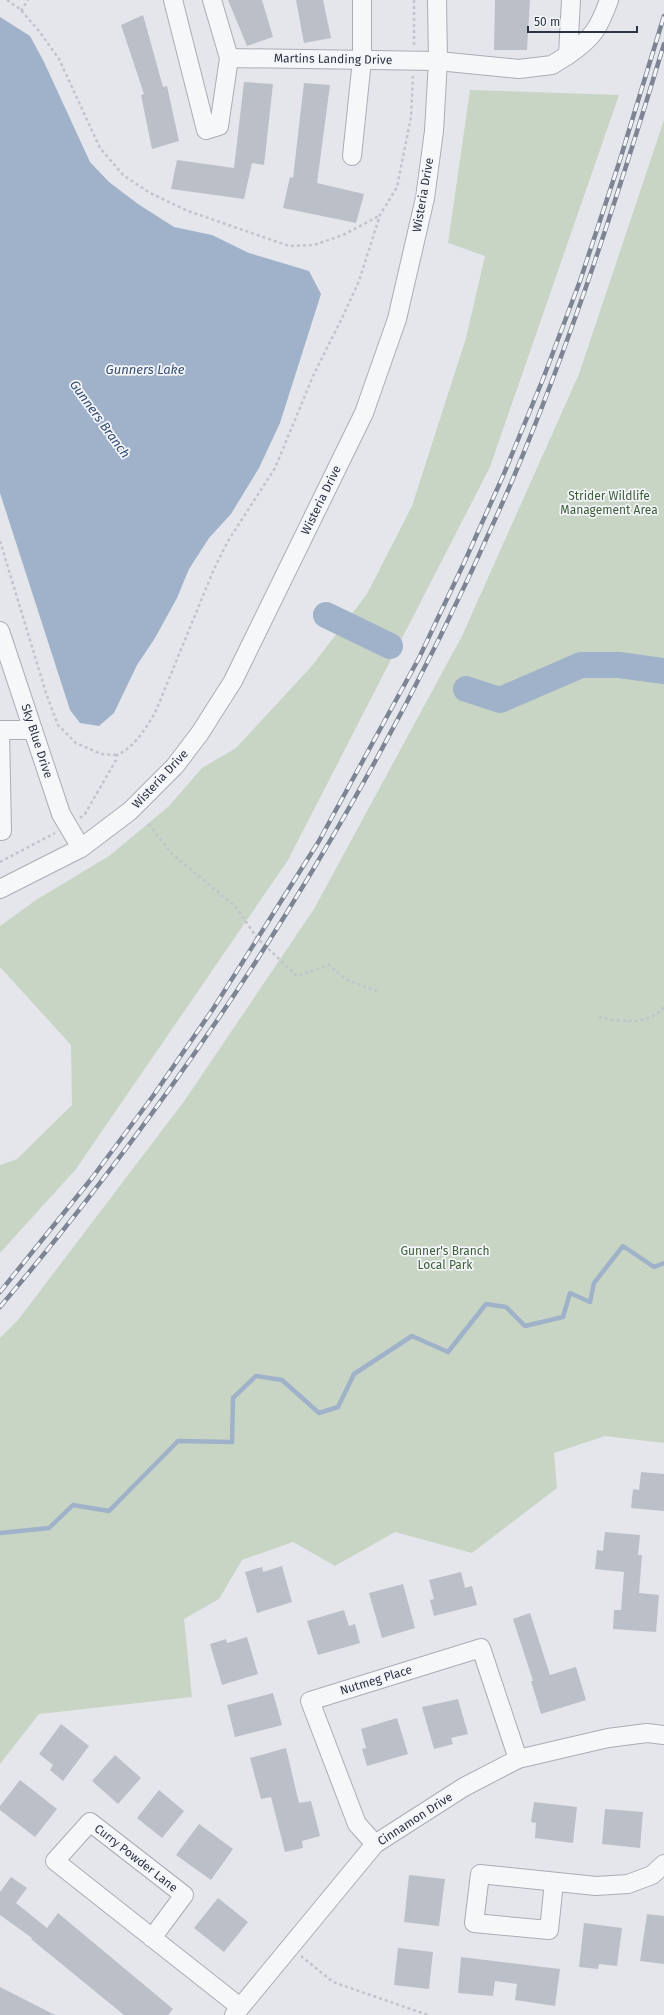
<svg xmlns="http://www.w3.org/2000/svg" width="664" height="2015" font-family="'Fira Sans',sans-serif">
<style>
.green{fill:#c8d5c5}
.water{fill:#a0b2c9}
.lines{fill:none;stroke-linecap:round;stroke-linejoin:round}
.stream{stroke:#a0b2c9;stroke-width:4.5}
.river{stroke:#a0b2c9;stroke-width:26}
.building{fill:#bbbfc8}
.minor-casing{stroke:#a9adb5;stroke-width:20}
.path{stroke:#c1c4ca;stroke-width:2.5;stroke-dasharray:3 3;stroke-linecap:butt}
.minor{stroke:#f6f7f9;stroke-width:18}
.rail-casing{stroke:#7d8594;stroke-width:4.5}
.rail{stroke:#f3f5f8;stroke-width:3;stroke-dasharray:9;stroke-linecap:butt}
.labels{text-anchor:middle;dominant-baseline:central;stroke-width:3.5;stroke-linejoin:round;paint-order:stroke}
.street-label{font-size:12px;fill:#2c3343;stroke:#f3f5f8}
.park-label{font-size:12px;fill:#3e5e3a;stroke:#f3f5f8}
.water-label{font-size:13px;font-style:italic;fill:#374f75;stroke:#f3f5f8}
</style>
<rect width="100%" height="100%" fill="#e4e6eb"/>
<g class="green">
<polygon points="470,90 619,95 490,467 288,860 76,1169 0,1253 0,1165 17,1159 72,1105 71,1045 0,967 0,926 36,900 109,856 169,806 202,768 236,748 311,667 367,594 412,506 466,338 485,256 448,243"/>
<polygon points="664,120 664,1443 605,1436 554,1453 557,1488 472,1553 395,1532 335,1566 293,1542 242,1560 219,1599 184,1619 192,1697 39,1714 0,1764 0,1338 18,1320 185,1100 314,909 462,636 579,374"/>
</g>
<polygon class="water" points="0,17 30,36 44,62 90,162 109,182 138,204 174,227 212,235 249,253 309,271 321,294 280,423 259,468 231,514 209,538 189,569 177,598 155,638 137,665 114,713 99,726 80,723 70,710 0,493"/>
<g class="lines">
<polyline class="stream" points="0,1533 49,1528 73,1505 109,1511 178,1441 232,1442 233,1398 256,1376 282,1380 319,1413 338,1407 354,1374 412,1336 448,1352 486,1304 506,1307 525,1326 563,1317 570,1293 590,1302 594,1283 623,1246 654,1267 664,1263"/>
<g class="river">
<polyline points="326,615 390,646"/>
<polyline points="466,689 500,700 581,665 619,665 664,671"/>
</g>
</g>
<g class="building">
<polygon points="228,0 262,0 273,37 247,46"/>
<polygon points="296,0 323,0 331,38 304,43"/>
<polygon points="495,0 530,0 527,50 494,50"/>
<polygon points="143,15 163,87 167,86 179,141 152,149 141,95 144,94 121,25"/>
<polygon points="244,82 273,84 264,165 252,163 244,199 171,189 177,160 234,168"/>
<polygon points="304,83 330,85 317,183 364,194 356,223 283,208 290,177 293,178"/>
<polygon points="641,1472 664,1474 664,1511 631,1508 633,1489 639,1490"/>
<polygon points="605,1532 640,1535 638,1555 642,1555 639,1593 659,1595 656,1632 613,1629 614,1610 621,1610 624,1572 595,1569 597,1550 603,1551"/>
<polygon points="282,1566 292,1602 257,1613 245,1572 262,1567 263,1572"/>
<polygon points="461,1572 465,1588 472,1586 477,1605 434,1616 430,1600 434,1599 429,1580"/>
<polygon points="403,1584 415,1628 382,1638 369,1593"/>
<polygon points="344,1610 349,1626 355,1624 360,1643 318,1655 307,1621"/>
<polygon points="530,1613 550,1675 576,1667 586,1700 541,1714 531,1681 533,1681 513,1619"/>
<polygon points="247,1637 258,1674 222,1685 210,1644 226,1639 227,1643"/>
<polygon points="273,1693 282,1725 235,1737 227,1705"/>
<polygon points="458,1699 468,1734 451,1738 453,1744 434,1749 422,1707"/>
<polygon points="397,1718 408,1754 367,1766 362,1749 366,1748 361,1729"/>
<polygon points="61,1724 89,1746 63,1781 50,1770 53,1765 39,1754"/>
<polygon points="286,1748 299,1803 311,1801 320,1836 302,1841 303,1848 285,1852 271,1797 261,1799 250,1758"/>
<polygon points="115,1755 141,1778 118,1804 92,1781"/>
<polygon points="20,1780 57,1809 35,1837 0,1810 0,1806"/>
<polygon points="159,1790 184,1811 162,1838 137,1818"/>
<polygon points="534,1802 577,1807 573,1843 535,1838 536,1823 531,1822"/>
<polygon points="605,1809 643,1812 640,1848 602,1844"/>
<polygon points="199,1824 233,1849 211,1880 176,1855"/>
<polygon points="409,1875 445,1879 439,1926 404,1922"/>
<polygon points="11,1877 27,1888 16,1903 47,1928 58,1913 173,2009 168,2015 124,2015 31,1939 32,1938 0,1915 0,1892"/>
<polygon points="218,1898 248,1922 224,1952 194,1928"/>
<polygon points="647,1914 664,1916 664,1964 640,1961"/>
<polygon points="584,1923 622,1928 617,1966 599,1964 598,1969 579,1967"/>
<polygon points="398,1948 433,1952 429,1989 394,1985"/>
<polygon points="461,1957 560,1969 555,2006 515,2000 517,1984 495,1981 493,1996 458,1993"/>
<polygon points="0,1987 55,2015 0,2015"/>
</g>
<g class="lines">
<defs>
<g id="minor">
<polyline points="173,0 206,130 219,126 229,58 212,0"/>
<path d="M 568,55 C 593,38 599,28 609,0"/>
<polyline points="229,58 438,61 519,69 552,65 568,55 571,0"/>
<polyline points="352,156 362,60 362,0"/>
<polyline points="0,631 61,814 81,848"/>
<polyline points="2,831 0,730 33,730"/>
<polyline points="0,889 81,848 130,811 175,766 200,733 233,681 364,413 397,319 425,198 434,131 438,61 437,0"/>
<polyline points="375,1844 357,1824 310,1701 481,1648 518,1759"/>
<polyline points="554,1882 549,1930 474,1923 480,1874 596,1886 628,1884 652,1875 664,1864"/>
<polyline points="152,1938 184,1895 90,1822 55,1861 240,2007"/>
<polyline points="234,2015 375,1844 464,1787 518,1759 608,1738 647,1733 664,1735"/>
</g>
</defs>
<use href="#minor" class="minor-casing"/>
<g class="path">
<polyline points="7,0 20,9 39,31 59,59 100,148 123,175 150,193 188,211 289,246 314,245 343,235 379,216"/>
<polyline points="414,0 414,45"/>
<polyline points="21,11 28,0"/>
<polyline points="0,541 46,693 58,725 76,743 101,754 117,755"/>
<path d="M 80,818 L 85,814 L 116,760 L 117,755 C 135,747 145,729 155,713 L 214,569 L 228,541 L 275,468 L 313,376 L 343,316 L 359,281 L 380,215 L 397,187 L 411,117 L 413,76"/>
<polyline points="149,824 171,853 236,907 257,938 297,976 329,965 347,980 377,991"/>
<polyline points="0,862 55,833"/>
<path d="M 599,1017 C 620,1022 648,1026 664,1007"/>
<polyline points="301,1956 333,1982 428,2015"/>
</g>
<use href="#minor" class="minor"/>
<defs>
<g id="rail">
<polyline points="0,1292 92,1178 153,1096 213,1009 319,841 419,658 464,563 503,476 543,379 580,281 619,163 664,16"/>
<path d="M 0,1307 C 210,1059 384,779 512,481 C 572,339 619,192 664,44"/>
</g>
</defs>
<use href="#rail" class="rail-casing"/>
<use href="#rail" class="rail"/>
</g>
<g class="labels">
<g class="street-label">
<text transform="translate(333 59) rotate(1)">Martins Landing Drive</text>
<text transform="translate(423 195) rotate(-80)">Wisteria Drive</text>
<text transform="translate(321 500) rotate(-64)">Wisteria Drive</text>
<text transform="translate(37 741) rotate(72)">Sky Blue Drive</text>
<text transform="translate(160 779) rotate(-47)">Wisteria Drive</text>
<text transform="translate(376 1680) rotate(-17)">Nutmeg Place</text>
<text transform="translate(415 1819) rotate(-33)">Cinnamon Drive</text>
<text transform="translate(136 1858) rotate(38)">Curry Powder Lane</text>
</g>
<g class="park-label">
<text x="609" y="496">Strider Wildlife<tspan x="609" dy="14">Management Area</tspan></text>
<text x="445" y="1251">Gunner's Branch<tspan x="445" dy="14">Local Park</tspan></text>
</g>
<g class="water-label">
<text x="145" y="369">Gunners Lake</text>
<text transform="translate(100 419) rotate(54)">Gunners Branch</text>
</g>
</g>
<path d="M528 26v6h109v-6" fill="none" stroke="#2c3343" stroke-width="2"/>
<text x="534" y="26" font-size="12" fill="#2c3343" stroke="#f3f5f8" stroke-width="3" paint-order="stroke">50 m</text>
</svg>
